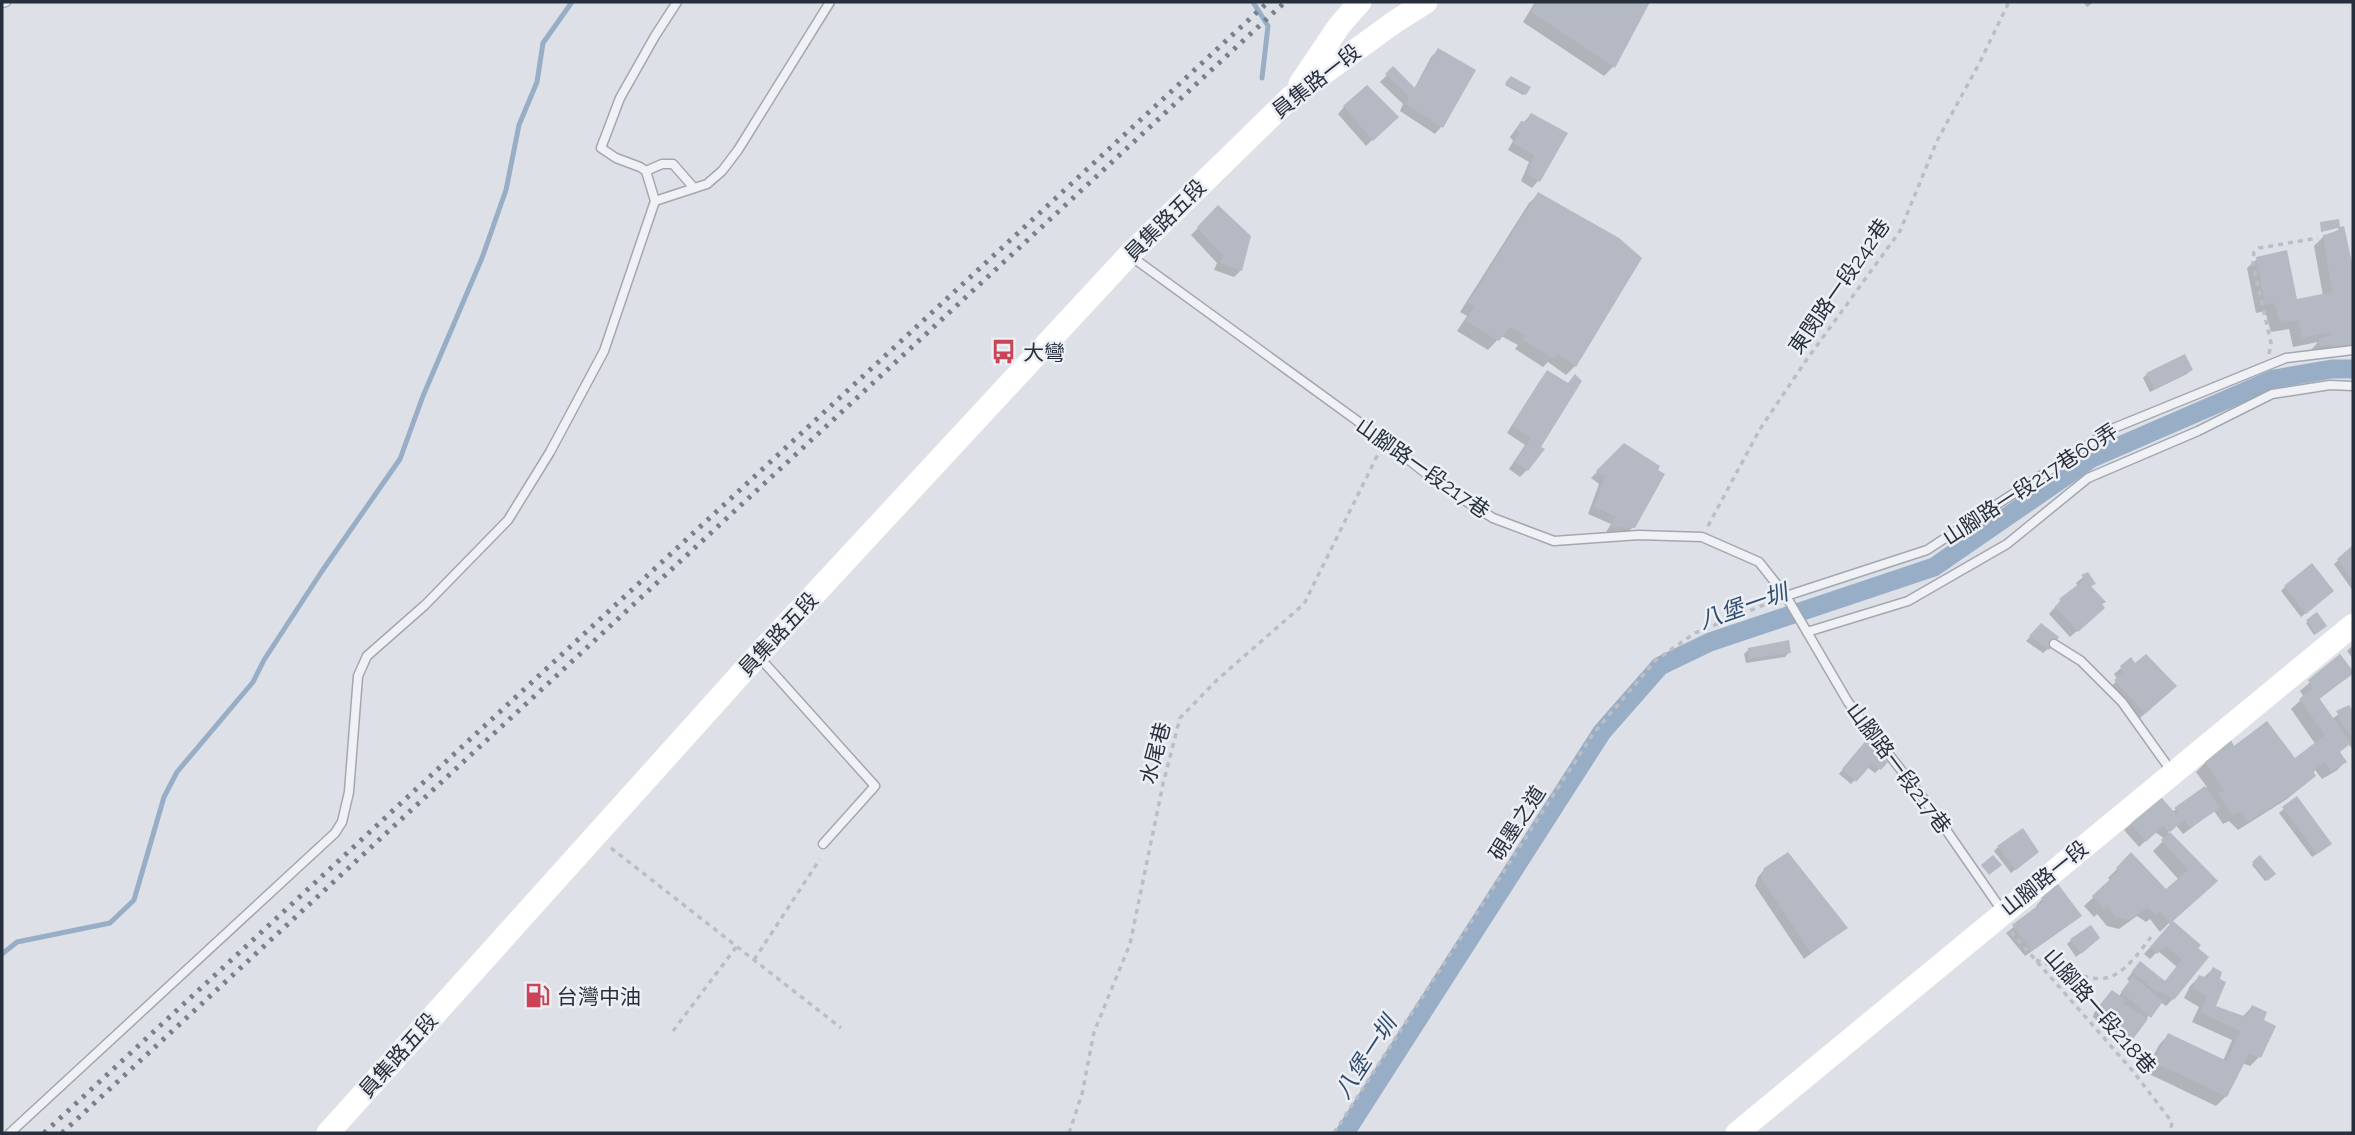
<svg xmlns="http://www.w3.org/2000/svg" width="2355" height="1135" font-family="Raleway,'Noto Sans TC',sans-serif">
<style>
.shadow{fill:#0003}
.lines{fill:none;stroke-linecap:round;stroke-linejoin:round}
.stream{stroke:#98aec6;stroke-width:5}
.canal{stroke:#98aec6;stroke-width:19}
.building{fill:#b4b9c3}
.service-casing{stroke:#a3a7b0;stroke-width:11}
.path{stroke:#bbbec5;stroke-width:3.5;stroke-dasharray:5 5;stroke-linecap:butt}
.service{stroke:#eff1f5;stroke-width:8}
.secondary{stroke:#fff;stroke-width:23}
.rail{stroke:#77808f;stroke-width:5;stroke-dasharray:3.5 7;stroke-linecap:butt}
.labels{text-anchor:middle;dominant-baseline:central;stroke-width:5;stroke-linejoin:round;paint-order:stroke}
.street-label{font-size:21px;fill:#272e3c;stroke:#eceff4}
.poi-label{font-size:21px;fill:#272e3c;stroke:#eceff4;text-anchor:start}
.water-label{font-size:23px;font-style:italic;fill:#324d6f;stroke:#eceff4}
</style>
<rect width="100%" height="100%" fill="#dde0e6"/>
<g class="shadow">
<polygon points="1535,2 1648,2 1613,67 1604,76 1523,22"/>
<polygon points="2083,2 2094,2 2087,7"/>
<polygon points="1438,50 1474,71 1441,127 1435,134 1400,111 1403,104 1380,82 1393,69 1414,89 1431,57"/>
<polygon points="1511,78 1525,94 1523,95 1505,85"/>
<polygon points="1344,107 1396,117 1366,146 1338,114"/>
<polygon points="1531,115 1538,181 1532,188 1521,181 1529,162 1508,150 1513,141 1510,137 1515,130"/>
<polygon points="1539,194 1575,366 1566,375 1548,362 1543,367 1515,349 1518,345 1501,336 1488,350 1457,331 1467,316 1460,312 1529,203"/>
<polygon points="1218,208 1241,270 1234,277 1214,270 1217,263 1191,235"/>
<polygon points="2343,228 2353,275 2353,353 2311,355 2311,350 2318,342 2293,347 2289,329 2271,332 2265,311 2256,313 2247,268 2257,259 2296,302 2323,296 2314,246 2324,236"/>
<polygon points="2191,370 2187,374 2150,392 2143,378 2147,374"/>
<polygon points="1548,372 1527,470 1520,477 1509,469 1525,445 1507,433 1541,379"/>
<polygon points="1624,445 1633,527 1626,534 1605,534 1611,524 1588,514 1599,484 1591,478"/>
<polygon points="2353,547 2353,591 2334,564"/>
<polygon points="2087,574 2093,584 2090,587 2101,605 2096,615 2070,637 2049,614 2061,600 2078,586 2076,583"/>
<polygon points="2285,587 2327,595 2301,617 2281,591"/>
<polygon points="2317,615 2325,626 2314,635 2306,623"/>
<polygon points="2041,626 2048,649 2043,653 2026,641"/>
<polygon points="2353,645 2353,659 2347,651"/>
<polygon points="1748,650 1789,652 1785,657 1746,663 1744,654"/>
<polygon points="2340,656 2353,673 2318,700 2332,719 2349,707 2353,714 2353,750 2348,743 2338,753 2345,762 2336,771 2322,779 2315,770 2304,785 2287,799 2238,830 2229,821 2223,824 2214,811 2183,834 2176,825 2168,832 2215,881 2171,922 2207,958 2173,999 2166,1006 2160,1002 2127,1042 2105,1024 2103,1026 2093,1017 2094,1013 2108,997 2118,997 2130,982 2127,979 2134,970 2164,983 2177,967 2158,951 2150,959 2144,954 2171,925 2169,923 2160,932 2150,919 2146,922 2137,916 2119,929 2107,926 2097,914 2094,917 2084,906 2111,881 2108,878 2131,855 2166,891 2179,880 2153,851 2165,839 2155,832 2139,847 2124,830 2161,799 2172,812 2207,787 2196,772 2205,763 2234,749 2295,761 2316,745 2291,709 2304,697 2300,691"/>
<polygon points="2121,668 2167,693 2138,720 2109,688 2118,680 2114,674"/>
<polygon points="1864,745 1886,762 1875,773 1867,767 1851,784 1839,774"/>
<polygon points="2296,799 2326,848 2312,857 2279,813"/>
<polygon points="1998,847 2033,856 2011,873 1994,851"/>
<polygon points="2259,857 2273,874 2265,881 2252,865"/>
<polygon points="1765,869 1845,928 1804,959 1755,886 1758,877"/>
<polygon points="2042,899 2073,922 2025,956 2006,933 2038,908 2036,906"/>
<polygon points="2071,940 2094,942 2076,957 2067,944"/>
<polygon points="2213,969 2214,1007 2243,1016 2252,1007 2261,1021 2259,1057 2250,1066 2242,1063 2226,1096 2216,1106 2145,1072 2159,1045 2168,1035 2223,1061 2232,1040 2192,1022 2199,1007 2184,998 2190,986 2199,977 2203,978"/>
</g>
<g class="lines">
<g class="stream">
<polyline points="1253,2 1268,26 1262,78"/>
<polyline points="2,954 17,942 110,923 134,900 164,797 177,772 253,682 264,660 322,571 400,459 423,396 482,258 506,190 519,125 537,82 543,43 572,2"/>
</g>
<polyline class="canal" points="1345,1133 1602,732 1660,666 1710,642 1934,567 2092,458 2274,379 2332,369 2353,369"/>
</g>
<g class="building">
<polygon points="1537,2 1650,2 1615,68 1531,12"/>
<polygon points="1438,48 1476,70 1443,128 1406,104 1409,96 1385,74 1393,66 1415,88"/>
<polygon points="1511,76 1531,87 1526,95 1505,83"/>
<polygon points="1367,85 1399,117 1373,141 1343,106"/>
<polygon points="1531,113 1568,133 1540,182 1527,174 1534,155 1513,143 1519,133 1515,130 1521,121 1525,122"/>
<polygon points="1538,192 1619,238 1642,258 1576,367 1558,354 1554,359 1522,339 1526,336 1510,327 1499,341 1465,321 1475,306 1468,303"/>
<polygon points="1218,205 1251,236 1242,271 1220,263 1223,256 1197,227"/>
<polygon points="2339,219 2340,227 2344,226 2353,267 2353,346 2334,348 2332,344 2320,346 2319,339 2330,335 2329,333 2302,338 2298,320 2280,323 2274,303 2265,305 2256,257 2287,250 2297,299 2332,292 2323,235 2339,231 2338,228 2321,232 2320,222"/>
<polygon points="2185,354 2193,370 2155,389 2146,373"/>
<polygon points="1547,370 1568,383 1575,374 1582,381 1541,447 1545,449 1528,471 1515,462 1531,438 1512,425"/>
<polygon points="1624,443 1660,466 1658,470 1665,474 1635,528 1610,527 1616,517 1594,507 1605,477 1596,471"/>
<polygon points="2353,545 2353,581 2337,559"/>
<polygon points="2312,563 2334,591 2306,614 2284,586"/>
<polygon points="2088,572 2096,584 2091,586 2106,602 2102,604 2105,608 2078,632 2055,606 2061,602 2059,599 2085,579 2081,575"/>
<polygon points="2317,612 2327,626 2316,634 2306,620"/>
<polygon points="2041,623 2059,637 2049,650 2029,636"/>
<polygon points="1789,640 1791,653 1749,659 1748,648"/>
<polygon points="2146,654 2177,686 2145,714 2114,680 2124,673 2120,666 2131,657 2135,663"/>
<polygon points="2340,654 2353,671 2353,674 2319,698 2351,743 2340,752 2347,762 2332,771 2325,762 2313,771 2316,776 2298,790 2248,822 2239,812 2233,816 2218,794 2224,790 2204,761 2231,740 2234,746 2267,721 2295,758 2325,735 2299,699 2313,689 2308,680"/>
<polygon points="2349,705 2353,711 2353,740 2338,717 2339,716 2336,711"/>
<polygon points="1868,738 1878,752 1877,755 1888,762 1881,770 1872,764 1856,782 1842,769"/>
<polygon points="2205,786 2220,808 2190,828 2184,820 2170,832 2163,826 2146,842 2130,822 2161,797 2176,814 2178,811 2174,808"/>
<polygon points="2297,796 2332,844 2317,854 2282,807"/>
<polygon points="2023,828 2039,852 2016,870 1997,846"/>
<polygon points="2170,832 2218,881 2173,921 2201,945 2198,948 2209,957 2174,1000 2161,991 2157,993 2132,971 2140,961 2165,981 2182,959 2166,946 2157,954 2150,947 2170,924 2160,911 2156,914 2147,908 2129,920 2116,917 2107,906 2104,909 2092,896 2119,871 2116,868 2131,852 2166,889 2188,870 2161,840"/>
<polygon points="1788,852 1848,928 1811,953 1761,878 1764,868"/>
<polygon points="1993,855 2002,865 1989,875 1981,865"/>
<polygon points="2260,855 2276,874 2267,881 2252,862"/>
<polygon points="2058,884 2082,916 2032,951 2012,925 2044,901 2041,898"/>
<polygon points="2091,925 2100,938 2081,954 2070,939"/>
<polygon points="2213,967 2222,972 2220,979 2226,982 2216,1006 2246,1017 2252,1005 2267,1012 2264,1020 2276,1026 2261,1058 2249,1054 2227,1097 2153,1062 2168,1033 2227,1061 2240,1031 2200,1012 2207,997 2192,988 2199,975 2207,978"/>
<polygon points="2133,976 2163,1001 2151,1018 2121,992"/>
<polygon points="2112,990 2126,1000 2123,1003 2148,1019 2133,1039 2096,1012 2098,1007"/>
</g>
<g class="lines">
<defs>
<g id="service">
<polyline points="2,3 6,2"/>
<polyline points="646,171 662,164 673,164 694,188"/>
<polyline points="655,201 707,184 722,171 738,150 830,2"/>
<polyline points="1132,257 1385,441 1443,487 1493,518 1554,541 1639,535 1702,537 1759,562 1786,596 1848,702 1933,811 2003,912"/>
<polyline points="1786,596 1927,550 2114,428 2286,358 2353,350"/>
<polyline points="1807,632 1908,601 2007,544 2088,478 2198,431 2272,394 2330,385 2353,386"/>
<polyline points="2054,644 2081,661 2122,702 2172,772"/>
<polyline points="759,657 875,786 823,844"/>
<polyline points="10,1133 335,833 342,822 349,792 358,676 367,656 425,605 508,520 550,452 604,351 655,201 646,171 640,167 616,158 601,148 620,98 655,36 677,2"/>
</g>
</defs>
<use href="#service" class="service-casing"/>
<g class="path">
<polyline points="2269,354 2271,343 2253,264 2254,252 2259,248 2318,238"/>
<polyline points="1708,526 1760,429 1805,362 1900,231 1937,141 1980,62 2009,2"/>
<polyline points="611,848 841,1028"/>
<polyline points="2011,932 2132,1070 2172,1122 2170,1133"/>
<polyline points="754,960 820,859"/>
<path d="M 2036,960 C 2054,966 2089,982 2106,978 C 2125,974 2140,951 2151,937"/>
<polyline points="673,1031 737,946"/>
<polyline points="1069,1133 1082,1094 1094,1032 1130,944 1163,784 1180,718 1218,679 1304,604 1380,450"/>
<polyline points="1334,1133 1593,734 1656,660 1695,633 1776,600"/>
</g>
<use href="#service" class="service"/>
<g class="secondary">
<polyline points="1300,84 1339,26 1360,2"/>
<polyline points="328,1133 758,655 1129,255 1291,97 1396,21 1426,2"/>
<polyline points="1737,1133 2353,625"/>
</g>
<g class="rail">
<polyline points="44,1133 1268,2"/>
<polyline points="62,1133 1285,2"/>
</g>
</g>
<defs>
<symbol id="bus-bare" viewBox="-9 -9 18 18"><path d="M-5-6H5V4H4V6H2V4H-2V6H-4V4H-5ZM-3.5-4V0h7V-4ZM-3.5 1.2v1.5H-2V1.2ZM2 1.2v1.5H3.5V1.2Z" fill="#ca4356" stroke="#eceff4" stroke-width="2.5" paint-order="stroke"/></symbol>
<symbol id="fuel-bare" viewBox="-9 -9 18 18"><path d="M-5.5-6h7V0h2V4h1.3V-2.5L3-4.5l.8-.8L6-3V5H2.5V1h-1V6h-7ZM-4.2-4.7v3.2H.2V-4.7Z" fill="#ca4356" stroke="#eceff4" stroke-width="2.5" paint-order="stroke"/></symbol>
</defs>
<g fill-rule="evenodd">
<use href="#bus-bare" x="986" y="334" width="35" height="35"/>
<use href="#fuel-bare" x="520" y="978" width="35" height="35"/>
</g>
<g class="labels">
<g class="street-label">
<text transform="translate(1316 81) rotate(-38)">員集路一段</text>
<text transform="translate(1165 220) rotate(-45)">員集路五段</text>
<text transform="translate(1839 286) rotate(-55)">東閔路一段242巷</text>
<text transform="translate(1423 468) rotate(35)">山腳路一段217巷</text>
<text transform="translate(2030 484) rotate(-33)">山腳路一段217巷60弄</text>
<text transform="translate(778 634) rotate(-47)">員集路五段</text>
<text transform="translate(1155 753) rotate(-75)">水尾巷</text>
<text transform="translate(1899 768) rotate(53)">山腳路一段217巷</text>
<text transform="translate(1517 823) rotate(-57)">硯墨之道</text>
<text transform="translate(2044 878) rotate(-39)">山腳路一段</text>
<text transform="translate(2100 1011) rotate(49)">山腳路一段218巷</text>
<text transform="translate(398 1055) rotate(-48)">員集路五段</text>
</g>
<g class="poi-label">
<text x="1023" y="352">大彎</text>
<text x="557" y="996">台灣中油</text>
</g>
<g class="water-label">
<text transform="translate(1743 606) rotate(-19)">八堡一圳</text>
<text transform="translate(1365 1057) rotate(-57)">八堡一圳</text>
</g>
</g>
<rect width="2355" height="1135" fill="none" stroke="#272e3c" stroke-width="7"/>
</svg>
